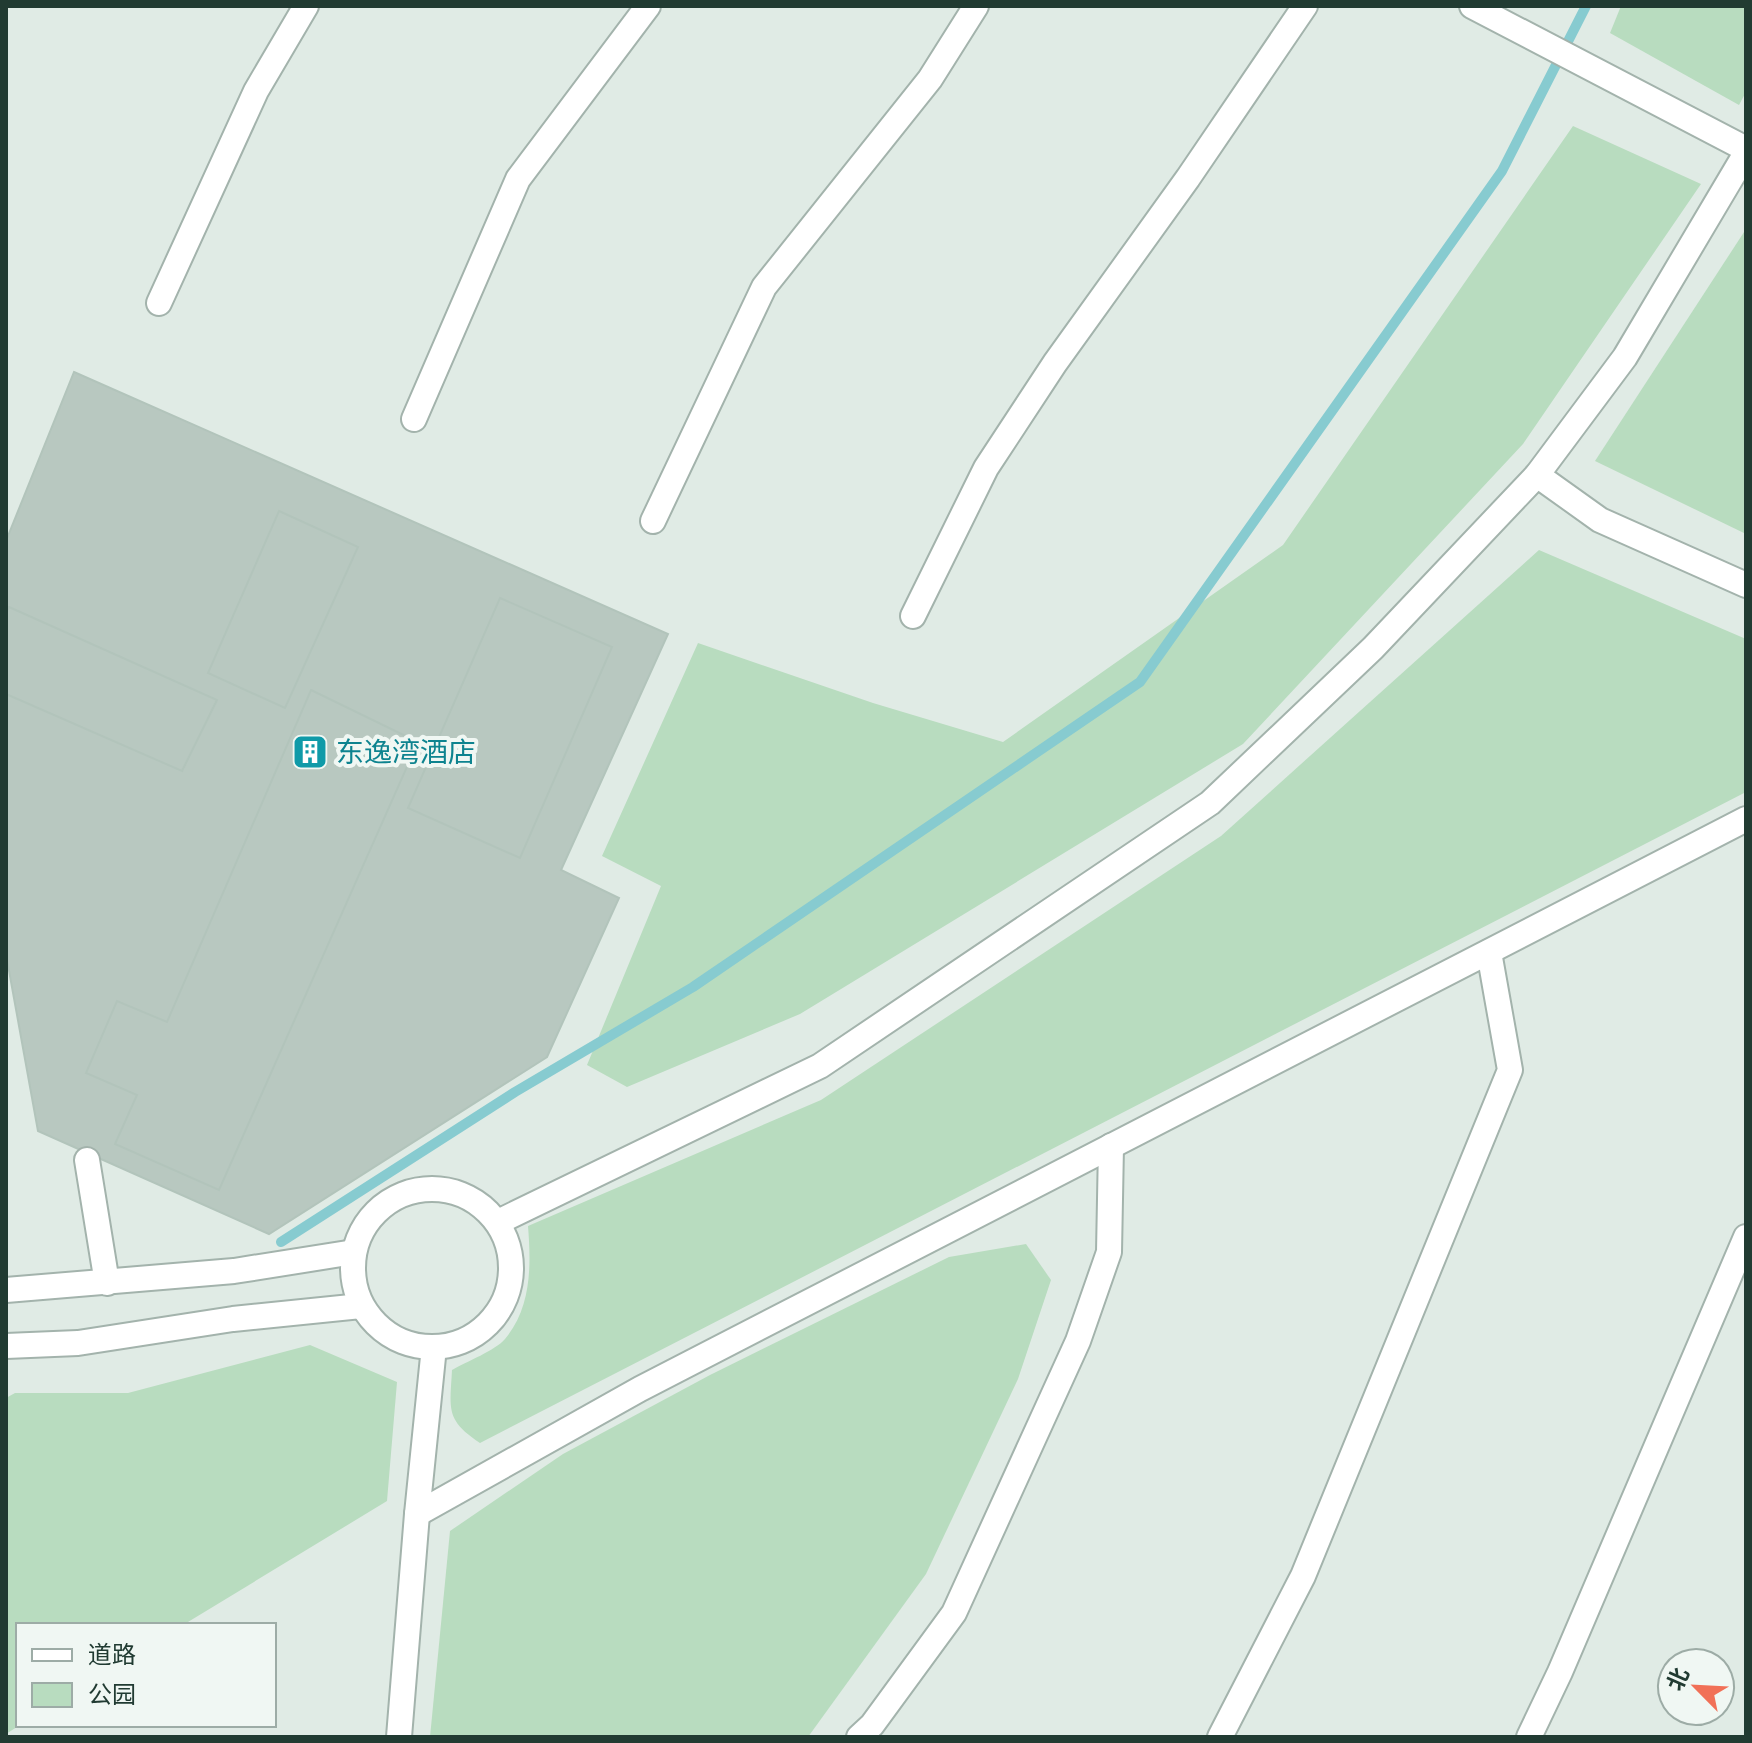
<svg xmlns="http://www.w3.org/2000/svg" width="1752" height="1743" font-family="'DM Sans','Noto Sans SC',sans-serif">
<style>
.green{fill:#b8dcbf}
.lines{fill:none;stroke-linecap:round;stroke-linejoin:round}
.stream{stroke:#87cbd0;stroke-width:10}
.building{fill:#b8c8c0;stroke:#b2c4bb;stroke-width:2}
.street-casing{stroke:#a3b3ac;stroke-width:28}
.street{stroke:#fff;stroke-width:24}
.labels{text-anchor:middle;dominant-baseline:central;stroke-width:8;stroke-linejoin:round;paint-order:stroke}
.culture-label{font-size:28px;fill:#0d838f;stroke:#f0f7f3;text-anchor:start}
</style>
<rect width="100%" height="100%" fill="#e0ebe5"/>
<g class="green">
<polygon points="1621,6 1746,6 1746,92 1739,105 1610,33"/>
<polygon points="1573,126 1701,184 1523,444 1243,744 800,1014 627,1087 587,1065 661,886 602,856 698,643 873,703 1003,742 1283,545"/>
<polygon points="1746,229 1746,534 1595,461"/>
<path d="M 1539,550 L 1746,639 L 1746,792 L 480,1443 C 445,1420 450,1409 452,1370 C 466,1362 496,1350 505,1339 C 532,1307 531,1264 528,1226 L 821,1100 L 1221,836 Z"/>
<polygon points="1026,1244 1051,1280 1018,1379 926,1574 808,1737 430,1737 450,1531 563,1454 710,1375 949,1257"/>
<polygon points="310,1345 397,1382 387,1501 183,1625 18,1625 20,1725 6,1734 6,1398 15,1393 128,1393"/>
</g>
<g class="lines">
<polyline class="stream" points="281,1242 515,1092 693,987 1140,682 1502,171 1586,6"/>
</g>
<g class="building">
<polygon points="74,372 668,634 561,870 619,898 547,1057 269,1234 38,1131 6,954 6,541"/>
<polygon points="279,511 358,547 285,708 208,673"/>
<polygon points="500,598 612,647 520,858 408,808"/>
<polygon points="9,607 217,700 182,771 6,694 6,613"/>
<polygon points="311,690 418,742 219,1190 115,1144 137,1095 86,1073 117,1001 167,1022"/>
</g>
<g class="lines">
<defs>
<g id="street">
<polyline points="1472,6 1746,149"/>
<polyline points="159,303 256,91 306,6"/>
<polyline points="414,419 518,179 648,6"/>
<polyline points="1537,475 1600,520 1746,585"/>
<polyline points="653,521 764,287 930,79 976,6"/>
<polyline points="913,616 986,468 1055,363 1188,178 1305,6"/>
<polyline points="87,1160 107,1283"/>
<circle cx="432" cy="1268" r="79"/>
<polyline points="498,1222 820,1066 1210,803 1373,648 1537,475 1625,357 1746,153"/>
<polyline points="6,1290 234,1271 354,1252"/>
<polyline points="6,1346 78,1343 233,1319 361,1306"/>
<polyline points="417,1514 640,1389 1746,819"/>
<polyline points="399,1737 417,1514 434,1347"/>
<polyline points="859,1737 872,1725 954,1613 1078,1341 1109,1252 1111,1146"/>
<polyline points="1220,1737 1303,1576 1510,1070 1489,952"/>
<polyline points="1529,1737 1560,1672 1746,1237"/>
</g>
</defs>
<use href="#street" class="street-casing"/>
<use href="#street" class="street"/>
</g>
<defs>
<symbol id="building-square" viewBox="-11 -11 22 22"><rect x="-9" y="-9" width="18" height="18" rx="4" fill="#0f9aa8" stroke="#f0f7f3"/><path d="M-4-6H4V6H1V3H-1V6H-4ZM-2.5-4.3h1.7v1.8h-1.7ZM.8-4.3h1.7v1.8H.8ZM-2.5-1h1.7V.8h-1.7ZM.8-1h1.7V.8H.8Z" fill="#fff"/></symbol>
</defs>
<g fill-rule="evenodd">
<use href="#building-square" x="290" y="732" width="40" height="40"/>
</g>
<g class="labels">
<g class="culture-label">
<text x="336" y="752">东逸湾酒店</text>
</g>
</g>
<rect width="1752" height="1743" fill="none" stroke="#213b32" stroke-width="16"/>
<rect x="16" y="1623" width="260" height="104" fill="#f0f7f3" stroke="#9daca6" stroke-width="2"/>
<rect x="32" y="1649" width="40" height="12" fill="#ffffff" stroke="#9daca6" stroke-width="2"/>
<text x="88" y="1663" font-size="24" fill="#213b32">道路</text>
<rect x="32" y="1683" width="40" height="24" fill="#b8dcbf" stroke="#9daca6" stroke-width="2"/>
<text x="88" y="1703" font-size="24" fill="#213b32">公园</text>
<g transform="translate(1696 1687) rotate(294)"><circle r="38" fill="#f0f7f3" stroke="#9daca6" stroke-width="2"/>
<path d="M0-6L14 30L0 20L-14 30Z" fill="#f17057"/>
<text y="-12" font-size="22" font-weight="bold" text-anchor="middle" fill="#213b32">北</text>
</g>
</svg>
